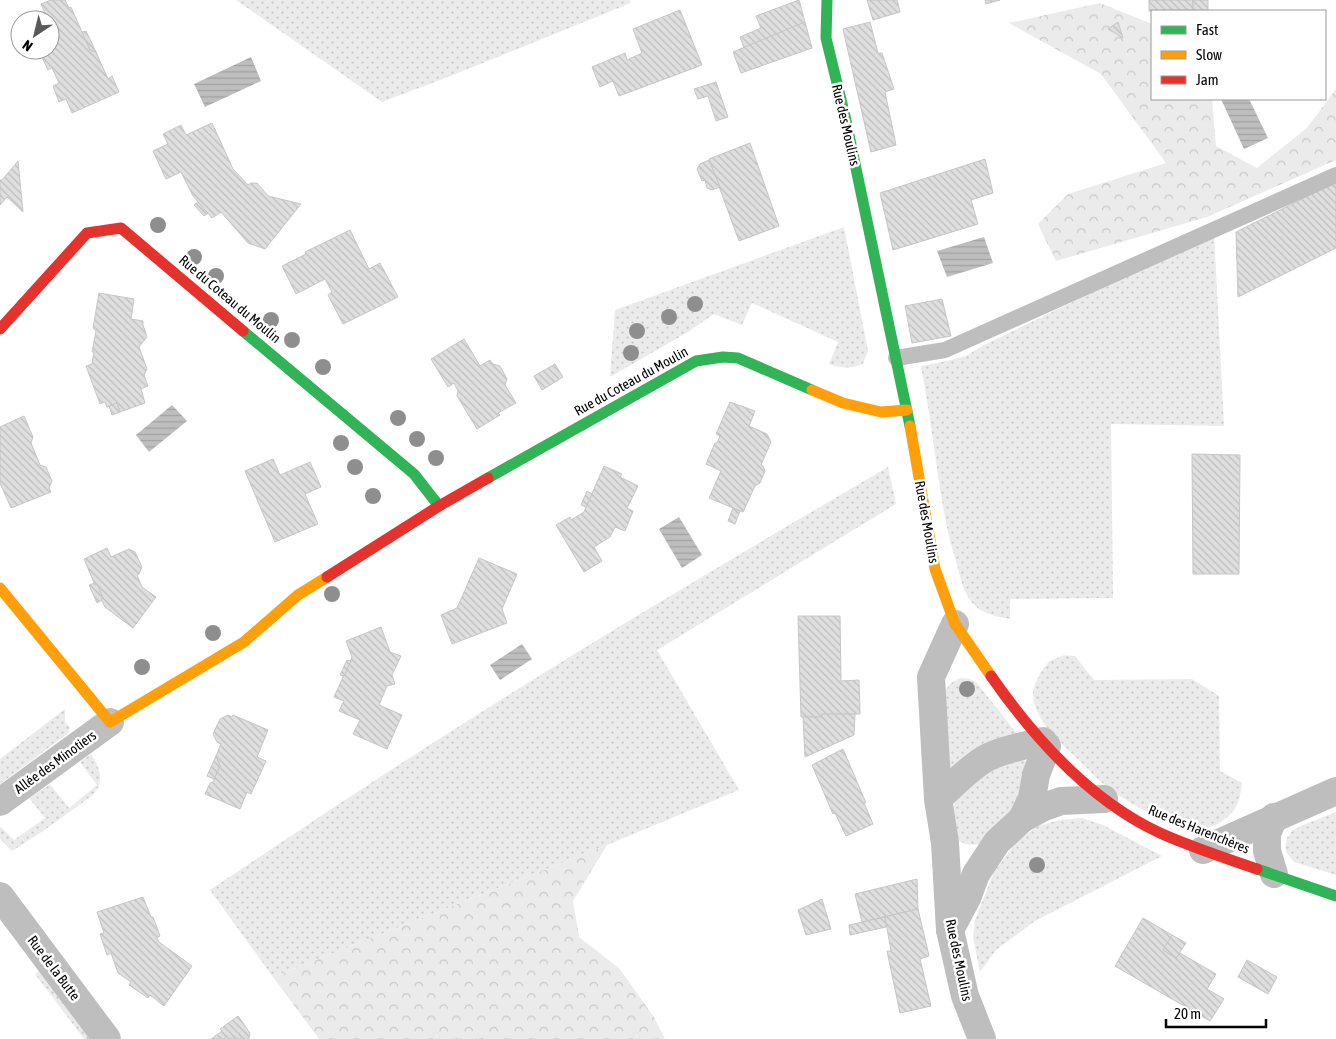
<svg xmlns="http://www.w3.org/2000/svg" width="1336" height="1039" font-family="'Asap Condensed',sans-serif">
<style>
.grass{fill:url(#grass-dots)}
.forest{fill:url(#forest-crowns)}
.water{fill:url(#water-rules)}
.building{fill:url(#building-back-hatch);stroke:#c6c6c6}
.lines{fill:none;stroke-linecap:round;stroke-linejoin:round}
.lane{stroke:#bebebe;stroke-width:16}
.street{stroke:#bebebe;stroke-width:28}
.fast{stroke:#30b455;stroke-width:11}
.slow{stroke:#ff9f0a;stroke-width:11}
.jam{stroke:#e5322d;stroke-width:11}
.tree{fill:#8e8e8e}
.labels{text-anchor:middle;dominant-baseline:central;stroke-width:5;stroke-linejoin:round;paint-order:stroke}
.street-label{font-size:14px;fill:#000;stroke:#fff}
</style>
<defs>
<pattern id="grass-dots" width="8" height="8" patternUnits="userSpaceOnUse" patternTransform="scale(1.25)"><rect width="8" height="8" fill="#ebebeb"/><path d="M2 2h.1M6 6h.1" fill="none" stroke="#c8c8c8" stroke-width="1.8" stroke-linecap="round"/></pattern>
<pattern id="forest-crowns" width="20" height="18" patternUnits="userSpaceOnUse" patternTransform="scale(1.25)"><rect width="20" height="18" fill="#ebebeb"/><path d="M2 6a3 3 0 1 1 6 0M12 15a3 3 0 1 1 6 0" fill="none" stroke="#c8c8c8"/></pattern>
<pattern id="water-rules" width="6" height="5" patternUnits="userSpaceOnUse" patternTransform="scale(1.25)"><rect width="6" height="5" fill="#bebebe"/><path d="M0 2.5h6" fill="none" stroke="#a2a2a2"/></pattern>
<pattern id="building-back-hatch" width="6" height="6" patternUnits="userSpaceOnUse" patternTransform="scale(1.25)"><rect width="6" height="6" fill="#dfdfdf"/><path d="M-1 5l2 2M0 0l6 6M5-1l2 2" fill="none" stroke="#bebebe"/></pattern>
</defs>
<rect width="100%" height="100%" fill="#fff"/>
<g class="grass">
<polygon points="236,0 630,0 631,3 453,75 382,102"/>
<path d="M 844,227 L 868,351 L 863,364 C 851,369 841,368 829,364 L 838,342 L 752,303 L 742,325 L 714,314 L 688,332 L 610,377 L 615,310 Z"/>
<path d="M 1214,233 L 1224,426 L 1111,424 L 1113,598 L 1010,599 L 1010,619 C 995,616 980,614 970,600 C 963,590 960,576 957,565 C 943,522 939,478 932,434 C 929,411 925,389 921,366 L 951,360 L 966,356 L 984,345 Z"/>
<path d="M 888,467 L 896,504 L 657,650 L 739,790 L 607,845 L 273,977 L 210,890 C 297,832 383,774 472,718 C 609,631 748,549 888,467 Z"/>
<path d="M 1064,655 L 1075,656 L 1094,680 L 1192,679 L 1219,696 L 1220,771 L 1242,783 C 1241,790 1240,799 1237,805 C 1228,822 1207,832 1188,829 C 1185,828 1181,826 1178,825 C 1151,816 1127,802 1105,785 C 1096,778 1088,769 1080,761 C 1063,745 1033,720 1033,694 C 1033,685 1043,666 1050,661 C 1054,659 1060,657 1064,655 Z"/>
<polygon points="960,678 970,679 977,683 1018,735 950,774 945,691 951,683"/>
<polygon points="65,709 65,722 70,728 67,734 0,784 0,759"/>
<path d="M 91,754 C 100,768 105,781 93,795 L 43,831 L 12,851 L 0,839 L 0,826 L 14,840 L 45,818 L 29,798 L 50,784 L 69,808 L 97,785 L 80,762 Z"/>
<path d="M 1021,758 L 1028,763 L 1026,779 L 1011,811 L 983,842 C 974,847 965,845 956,839 L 950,812 L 958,797 L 976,776 Z"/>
<polygon points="1336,812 1336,875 1294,862 1287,853 1285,848 1287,838 1292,831 1303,825"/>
<polygon points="1082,818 1103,825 1162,856 1035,921 996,950 980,972 973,938 975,920 994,872 1016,842 1038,826 1060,820"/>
<polygon points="43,968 95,1039 84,1039 35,974"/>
</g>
<g class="forest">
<polygon points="1100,3 1152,24 1152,99 1212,99 1216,146 1257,168 1307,128 1336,89 1336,160 1207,217 1056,261 1038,224 1068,194 1166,163 1101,74 1009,23"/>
<polygon points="607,845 573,901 579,937 619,968 654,1017 665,1039 319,1039 273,977"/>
</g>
<g class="water">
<polygon points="251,57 261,81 205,107 194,84"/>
<polygon points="1221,99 1249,99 1268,138 1244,149"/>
<polygon points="984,237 993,263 947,277 937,251"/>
<polygon points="172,405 187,421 149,452 136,435"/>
<polygon points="679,517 702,555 682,568 659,529"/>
<polygon points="522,644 532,659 500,680 490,665"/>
</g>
<g class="building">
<polygon points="51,0 65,0 69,8 71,7 90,50 96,52 108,79 112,76 119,92 72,113 66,99 59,102 53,86 59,83 52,68 48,70 39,51 50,50 50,20 41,20 47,18 41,4"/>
<polygon points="799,0 805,22 744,48 740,37 761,28 756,16"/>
<polygon points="867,0 897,0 900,12 873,20"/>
<polygon points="985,0 1000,0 986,4"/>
<rect x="1149" y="0" width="44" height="11"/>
<rect x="1193" y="0" width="15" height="11"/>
<polygon points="680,10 702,65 619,96 613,81 600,87 592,67 625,53 627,60 642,53 633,29"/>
<polygon points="805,22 812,48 741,73 733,52"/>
<polygon points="870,22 878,53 882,53 894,89 885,92 896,145 871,152 843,29"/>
<polygon points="1118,22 1123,38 1108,29"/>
<polygon points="86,31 96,52 90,50 82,32"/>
<polygon points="716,82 728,117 716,121 708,96 698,99 694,89"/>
<polygon points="212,123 233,169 248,185 251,183 257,183 268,196 301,204 265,249 248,243 221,212 212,218 193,196 181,172 166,179 153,151 168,144 163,134 181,125 186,135"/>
<polygon points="750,143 779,226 739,241 709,159"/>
<polygon points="985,159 993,193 971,200 978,224 893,250 880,193"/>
<polygon points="709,160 720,187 712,190 707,188 705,180 702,181 697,169 700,164"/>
<polygon points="18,161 23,212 7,197 0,205 0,180 2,180"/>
<polygon points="1336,182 1336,248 1238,297 1236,232"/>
<polygon points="198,202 208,213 204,216 194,205"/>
<polygon points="350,230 369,269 380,263 398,297 343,324 328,295 332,292 325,279 296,294 282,266 306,254 305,252"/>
<polygon points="99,293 134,299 131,319 143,321 143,325 147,337 139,347 147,369 144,375 148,386 141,389 145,403 120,412 117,403 107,407 105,402 100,404 86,366 92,364 94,352 92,352 96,331 93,328"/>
<polygon points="942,299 951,336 912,343 905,306"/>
<polygon points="464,339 480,366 490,360 493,364 500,366 507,379 505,385 516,403 498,413 500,415 477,429 457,396 458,391 454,383 448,387 431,359"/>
<polygon points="555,364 563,377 542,390 534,376"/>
<polygon points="730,402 755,411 749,426 767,434 771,442 761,465 763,466 765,471 760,483 755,486 743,512 709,498 721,471 706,464 715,443 717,443 720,436 716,434"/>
<polygon points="117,403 120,412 112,415 109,406"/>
<polygon points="24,416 33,437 31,443 40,465 46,467 52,481 49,488 51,492 11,508 0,483 0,427"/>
<polygon points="1192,454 1240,455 1239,574 1193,574"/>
<polygon points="273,459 280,475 310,462 321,487 305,494 318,524 275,542 245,471"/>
<polygon points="604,466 622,474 620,477 638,486 627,508 633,511 625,531 615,527 610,537 594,547 602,561 584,572 556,525 570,517 571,520 584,512"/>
<polygon points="587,491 592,494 586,507 581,505"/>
<polygon points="733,508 740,511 735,524 728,521"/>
<polygon points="107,548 111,557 129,549 135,552 142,567 139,574 137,575 142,587 156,597 133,628 105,607 101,599 103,598 97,584 95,585 84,559"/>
<polygon points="479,558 517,574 502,609 507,623 452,644 441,615 457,608"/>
<polygon points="95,583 95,585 97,584 103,598 101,599 102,600 97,603 89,585"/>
<polygon points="798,616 840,616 841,681 859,680 860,714 822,714 822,717 801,717"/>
<polygon points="381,627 390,652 401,656 392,675 395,684 387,686 379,705 402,715 387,749 353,734 360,720 339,711 344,701 334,697 352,657 346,641"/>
<polygon points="347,660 351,661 344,676 340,675"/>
<polygon points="822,714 855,714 854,735 805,757 803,717 822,717"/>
<polygon points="228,715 232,717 233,715 268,730 257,757 266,761 251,794 247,792 240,809 205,794 210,783 213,782 220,766 216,756 221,744 217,742 213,734 220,719"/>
<polygon points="843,749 866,803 864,803 873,824 846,836 835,813 833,814 812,765"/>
<polygon points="216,756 220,766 214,779 207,776"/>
<polygon points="917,879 918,909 862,922 855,894"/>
<polygon points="143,897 151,917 153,917 160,936 157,938 159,942 192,966 164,1006 150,995 148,998 129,985 131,982 118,973 111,953 107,955 100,934 104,933 97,912"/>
<polygon points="822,899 831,929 806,935 798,910"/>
<polygon points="918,909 929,956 920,959 931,1006 900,1013 887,951 891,951 885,917"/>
<polygon points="885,917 886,927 850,935 849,925"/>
<polygon points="1143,918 1172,935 1163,950 1176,958 1180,953 1216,974 1207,989 1224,999 1210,1021 1115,966"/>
<polygon points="1172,935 1186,943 1176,958 1163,950"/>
<polygon points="1247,960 1277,977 1268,994 1238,977"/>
<polygon points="238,1016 250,1033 249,1039 211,1039 222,1031 220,1029"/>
</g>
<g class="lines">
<polyline class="lane" points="896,358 945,350 1336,175"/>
<g class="street">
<polyline points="955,624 931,677 938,799 945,843 950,930 965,996 982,1039"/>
<path d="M 938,799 C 952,786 966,771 983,760 C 999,750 1024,746 1043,741"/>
<polyline points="0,802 110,722"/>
<polyline points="1022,819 1032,798 1036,775 1047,746"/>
<polyline points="1203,850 1336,791"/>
<polyline points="1274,874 1267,851 1267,834 1274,817"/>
<polyline points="0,896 107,1039"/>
<polyline points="950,930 967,898 976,874 997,842 1022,819 1044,807 1061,801 1104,799"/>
</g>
<g class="fast">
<polyline points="827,0 826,38 845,116 910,426"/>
<polyline points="243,331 414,474 439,506"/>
<polyline points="488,478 696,361 723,357 738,358 812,390"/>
<polyline points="1257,869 1336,896"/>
</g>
<g class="slow">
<polyline points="812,390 843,403 881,412 907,410"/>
<polyline points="910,426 935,569 955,624 991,676"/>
<polyline points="0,588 110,722 244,642 298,595 327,577"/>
</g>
<g class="jam">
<polyline points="0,329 87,233 121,228 243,331"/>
<polyline points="327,577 439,506 488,478"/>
<path d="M 991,676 C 1034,738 1091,801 1160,833 C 1191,847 1225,858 1257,869"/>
</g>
</g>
<g class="tree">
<circle cx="158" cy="225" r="8"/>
<circle cx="194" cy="257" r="8"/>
<circle cx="216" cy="276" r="8"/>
<circle cx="695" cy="304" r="8"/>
<circle cx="669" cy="317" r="8"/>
<circle cx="271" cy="320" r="8"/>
<circle cx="637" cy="331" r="8"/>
<circle cx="292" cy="340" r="8"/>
<circle cx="631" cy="353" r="8"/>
<circle cx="323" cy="367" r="8"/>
<circle cx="398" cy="418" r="8"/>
<circle cx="417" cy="439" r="8"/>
<circle cx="341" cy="443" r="8"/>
<circle cx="436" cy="458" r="8"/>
<circle cx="355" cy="467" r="8"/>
<circle cx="373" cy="496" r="8"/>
<circle cx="332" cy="594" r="8"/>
<circle cx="213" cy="633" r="8"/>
<circle cx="142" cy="667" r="8"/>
<circle cx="967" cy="689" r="8"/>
<circle cx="1037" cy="865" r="8"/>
</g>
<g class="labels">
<g class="street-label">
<text transform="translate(846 125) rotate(77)">Rue des Moulins</text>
<text transform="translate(230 299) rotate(40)">Rue du Coteau du Moulin</text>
<text transform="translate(631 381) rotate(-29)">Rue du Coteau du Moulin</text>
<text transform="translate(927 522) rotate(80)">Rue des Moulins</text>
<text transform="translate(55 762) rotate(-36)">Allée des Minotiers</text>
<text transform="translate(1199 829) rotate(22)">Rue des Harenchères</text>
<text transform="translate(959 960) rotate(78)">Rue des Moulins</text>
<text transform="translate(54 968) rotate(53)">Rue de la Butte</text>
</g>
</g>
<rect x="1151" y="10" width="175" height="90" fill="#ffffff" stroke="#999999"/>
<rect x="1161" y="26" width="25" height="8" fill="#30b455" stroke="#999999"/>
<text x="1196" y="35" font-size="15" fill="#000000">Fast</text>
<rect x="1161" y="51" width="25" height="8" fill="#ff9f0a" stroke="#999999"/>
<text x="1196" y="60" font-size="15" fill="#000000">Slow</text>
<rect x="1161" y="76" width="25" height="8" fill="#e5322d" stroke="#999999"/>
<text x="1196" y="85" font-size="15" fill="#000000">Jam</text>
<g transform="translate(35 35) rotate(215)"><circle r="24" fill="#ffffff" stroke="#999999"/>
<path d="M0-4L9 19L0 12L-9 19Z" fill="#595959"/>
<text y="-8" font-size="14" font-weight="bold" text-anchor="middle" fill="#000000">N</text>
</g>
<path d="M1166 1019v8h100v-8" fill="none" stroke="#000000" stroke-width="2.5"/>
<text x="1174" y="1019" font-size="15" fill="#000000" stroke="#ffffff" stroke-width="4" paint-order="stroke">20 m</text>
</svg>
